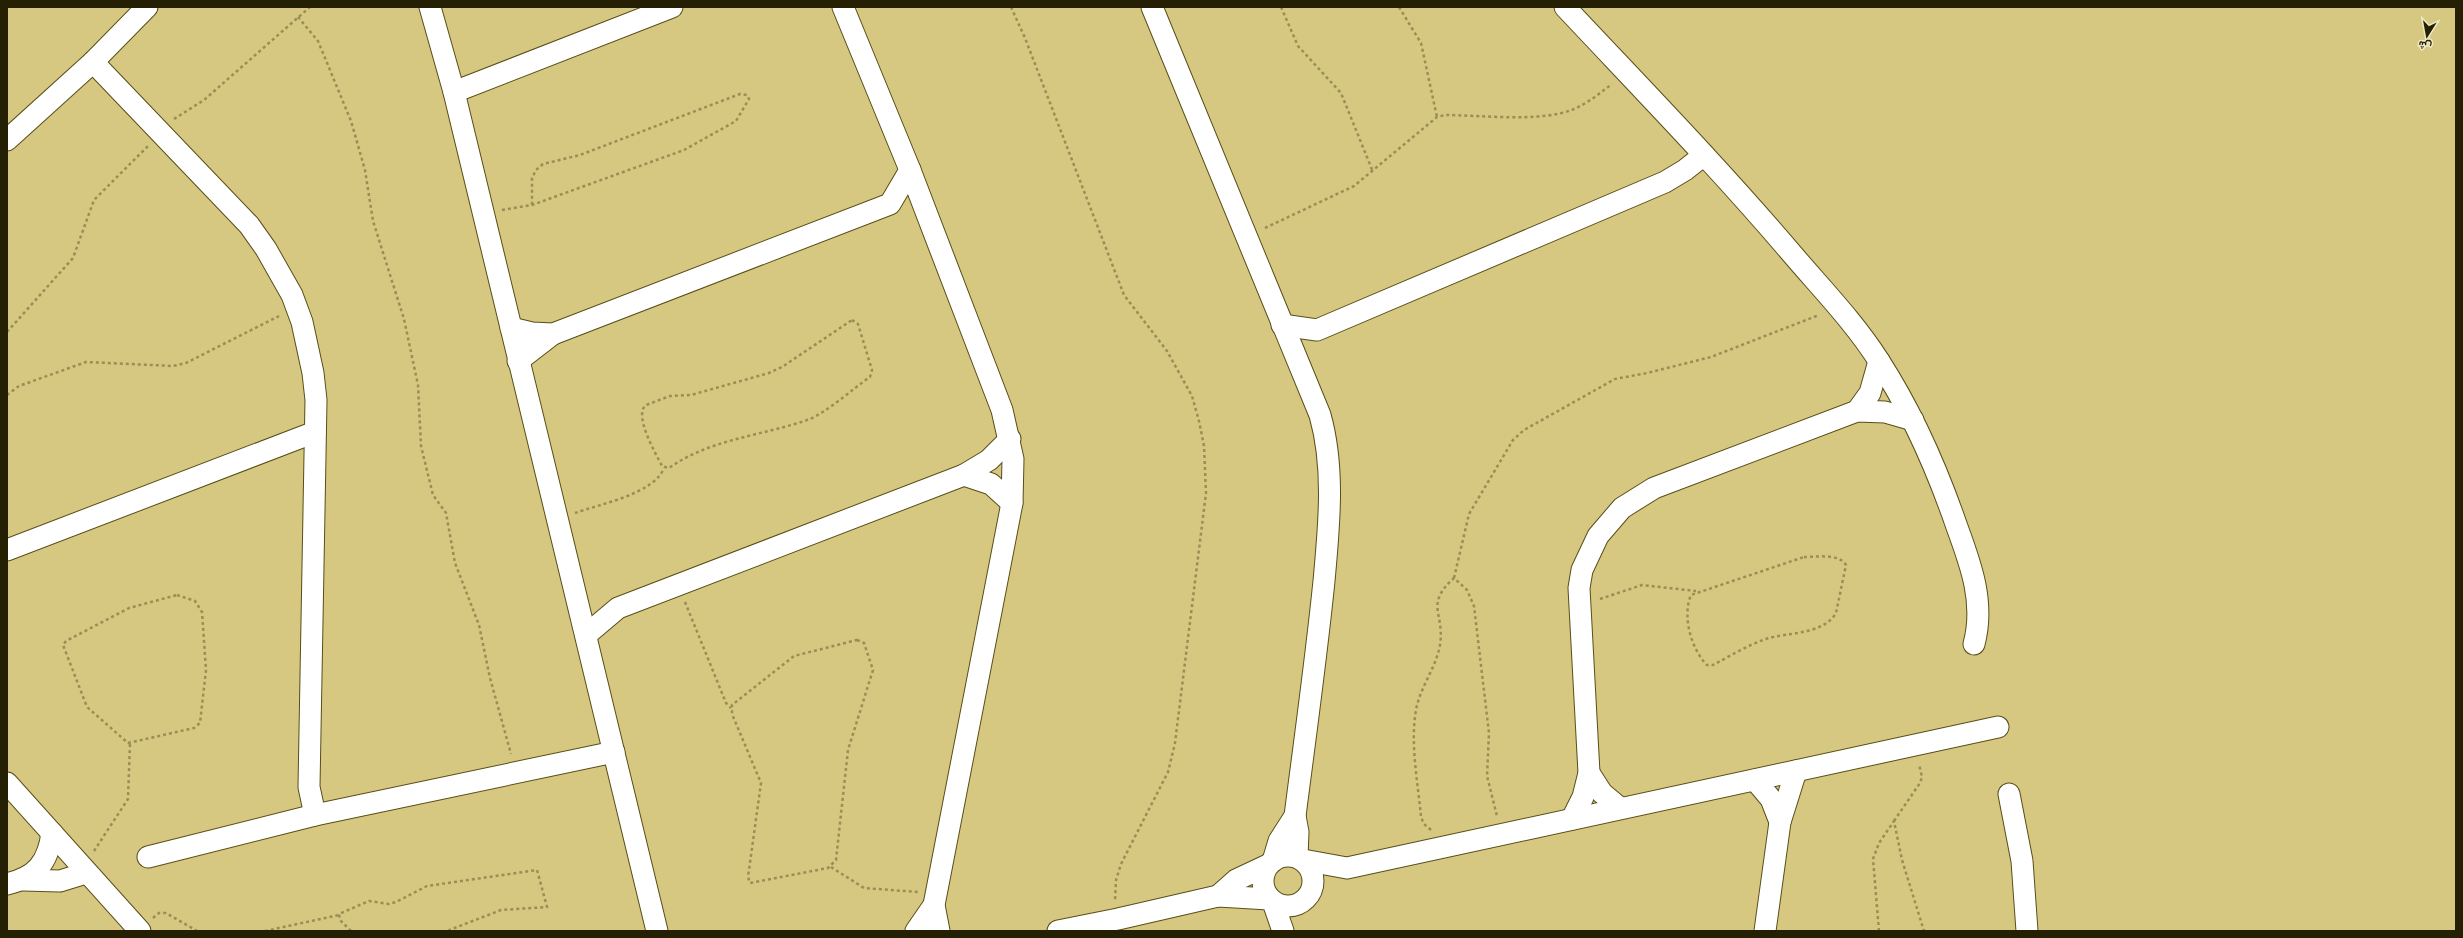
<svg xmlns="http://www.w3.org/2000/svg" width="2463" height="938" font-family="Roboto,Vazirmatn,sans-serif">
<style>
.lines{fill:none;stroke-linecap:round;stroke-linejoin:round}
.street-casing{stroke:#584e18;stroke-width:23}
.path{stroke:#998e55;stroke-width:2.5;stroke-dasharray:3 3;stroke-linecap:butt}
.street{stroke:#fff;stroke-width:21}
</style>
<rect width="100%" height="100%" fill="#d6c881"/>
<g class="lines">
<defs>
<g id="street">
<polyline points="430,7 454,92 657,931"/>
<polyline points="843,7 910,170 1002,410 1013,459 1012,503 934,905 939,931"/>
<path d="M 1152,7 L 1320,415 C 1335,468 1329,526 1324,581 C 1316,660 1305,738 1295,816 L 1298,832 L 1297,857"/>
<path d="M 1565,7 C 1642,89 1720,169 1793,255 C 1822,289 1855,323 1879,361 C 1912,412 1937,469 1957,527 C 1971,565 1985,603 1974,644"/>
<polyline points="93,62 249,225 266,249 292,295 302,322 313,373 316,400 309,787 315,815"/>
<polyline points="454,92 672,7"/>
<polyline points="7,140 93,62 147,7"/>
<polyline points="1282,325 1317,330 1665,182 1685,170 1704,155"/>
<polyline points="511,328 532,333 553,334 890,204 910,170"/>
<polyline points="518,361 553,334"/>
<polyline points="1857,411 1870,393 1879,361"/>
<polyline points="964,475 991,484 1012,503"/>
<polyline points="7,550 315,432"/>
<polyline points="586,635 618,608 964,475 989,460 1010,439"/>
<polyline points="1589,773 1602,793 1620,808"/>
<polyline points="1755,780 1771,799 1780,822"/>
<polyline points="7,783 140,931"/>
<polyline points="2009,794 2022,861 2027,931"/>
<polyline points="1572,819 1583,797 1589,773 1579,588 1582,570 1598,536 1622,508 1654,488 1857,411 1885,412 1913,420"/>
<circle cx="1288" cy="881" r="25"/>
<polyline points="148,857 315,815 614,752"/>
<polyline points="1303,860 1347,868 1998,727"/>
<polyline points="1273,861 1279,841 1295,816"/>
<polyline points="23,880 60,881 86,873"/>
<path d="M 7,884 C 36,877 48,863 52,833"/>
<polyline points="1218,896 1236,880 1268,865"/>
<polyline points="1273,902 1283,931"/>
<polyline points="916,931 934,905"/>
<polyline points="1058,931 1118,919 1218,896 1269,899"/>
<polyline points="1765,931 1780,822 1796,771"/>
</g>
</defs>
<use href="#street" class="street-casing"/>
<g class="path">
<polyline points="1011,7 1025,38 1124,295 1167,351 1192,396 1199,421 1204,446 1206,493 1175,743 1168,772 1121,864 1116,880 1115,901"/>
<polyline points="1281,7 1298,46 1341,93 1373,172"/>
<polyline points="1399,7 1421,43 1437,117"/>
<polyline points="298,17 318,41 351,121 365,170 373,221 404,319 418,385 421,446 433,495 446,513 455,563 479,625 490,678 511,754"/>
<polyline points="174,119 204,100 310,7"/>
<polyline points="502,210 532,205 684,150 736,121 749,99 747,95 740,94 580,155 543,164 536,170 532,178 532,205"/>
<path d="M 1265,228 L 1354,186 L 1437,117 L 1445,115 C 1481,115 1541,123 1574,109 C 1588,103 1600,93 1612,84"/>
<path d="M 852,320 L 858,324 L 872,370 L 870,377 C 852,389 827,413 807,420 C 761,436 710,439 669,468 L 662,466 C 656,454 633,415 646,405 L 670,396 L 691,395 L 769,373 L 782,367 Z"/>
<polyline points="7,332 73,258 94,200 148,146"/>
<polyline points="7,395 19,386 86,362 173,366 186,363 279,316"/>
<path d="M 575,513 C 600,504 654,494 664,468"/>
<path d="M 1804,557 C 1816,557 1839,553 1846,565 L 1836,613 C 1823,635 1788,632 1766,639 C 1748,645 1730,656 1713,665 L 1707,665 C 1691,649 1682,616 1691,595 Z"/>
<polyline points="1454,578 1469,514 1513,440 1524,430 1615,379 1647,373 1711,357 1819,315"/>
<polygon points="177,595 195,601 202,612 206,670 200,723 194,728 128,743 87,707 63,645 66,641 129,608"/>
<polyline points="1600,599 1642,585 1696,591"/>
<polyline points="685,602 726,703 731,708"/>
<polygon points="857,640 864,643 873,670 848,750 836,860 828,868 750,883 748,877 761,783 732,714 732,705 794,656"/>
<polyline points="1894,821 1920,783 1922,777 1919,764"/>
<path d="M 1431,830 L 1424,824 L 1421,817 C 1418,783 1410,744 1416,710 C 1420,687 1436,668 1440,645 C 1445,613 1424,605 1454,578 L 1467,590 L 1474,606 L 1489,733 L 1487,776 L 1497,816"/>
<polyline points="94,851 128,799 130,743"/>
<polyline points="831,867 864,888 918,892"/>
<polyline points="153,918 159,913 166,913 197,931"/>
<polyline points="265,931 339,915"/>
<polyline points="351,931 340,920 339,914 369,901 389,904 396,902 427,886 537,870 547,907 501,910 447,931"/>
<polyline points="1879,931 1873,859 1879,843 1894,821 1902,860 1924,931"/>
</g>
<use href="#street" class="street"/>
</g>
<rect width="2463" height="938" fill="none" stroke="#251f03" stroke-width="16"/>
<g transform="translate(2427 36) rotate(191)" stroke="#efe8c6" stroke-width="3" paint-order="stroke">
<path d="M0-3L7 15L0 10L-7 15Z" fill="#251f03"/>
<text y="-6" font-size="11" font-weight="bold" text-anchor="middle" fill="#251f03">ش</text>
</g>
</svg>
